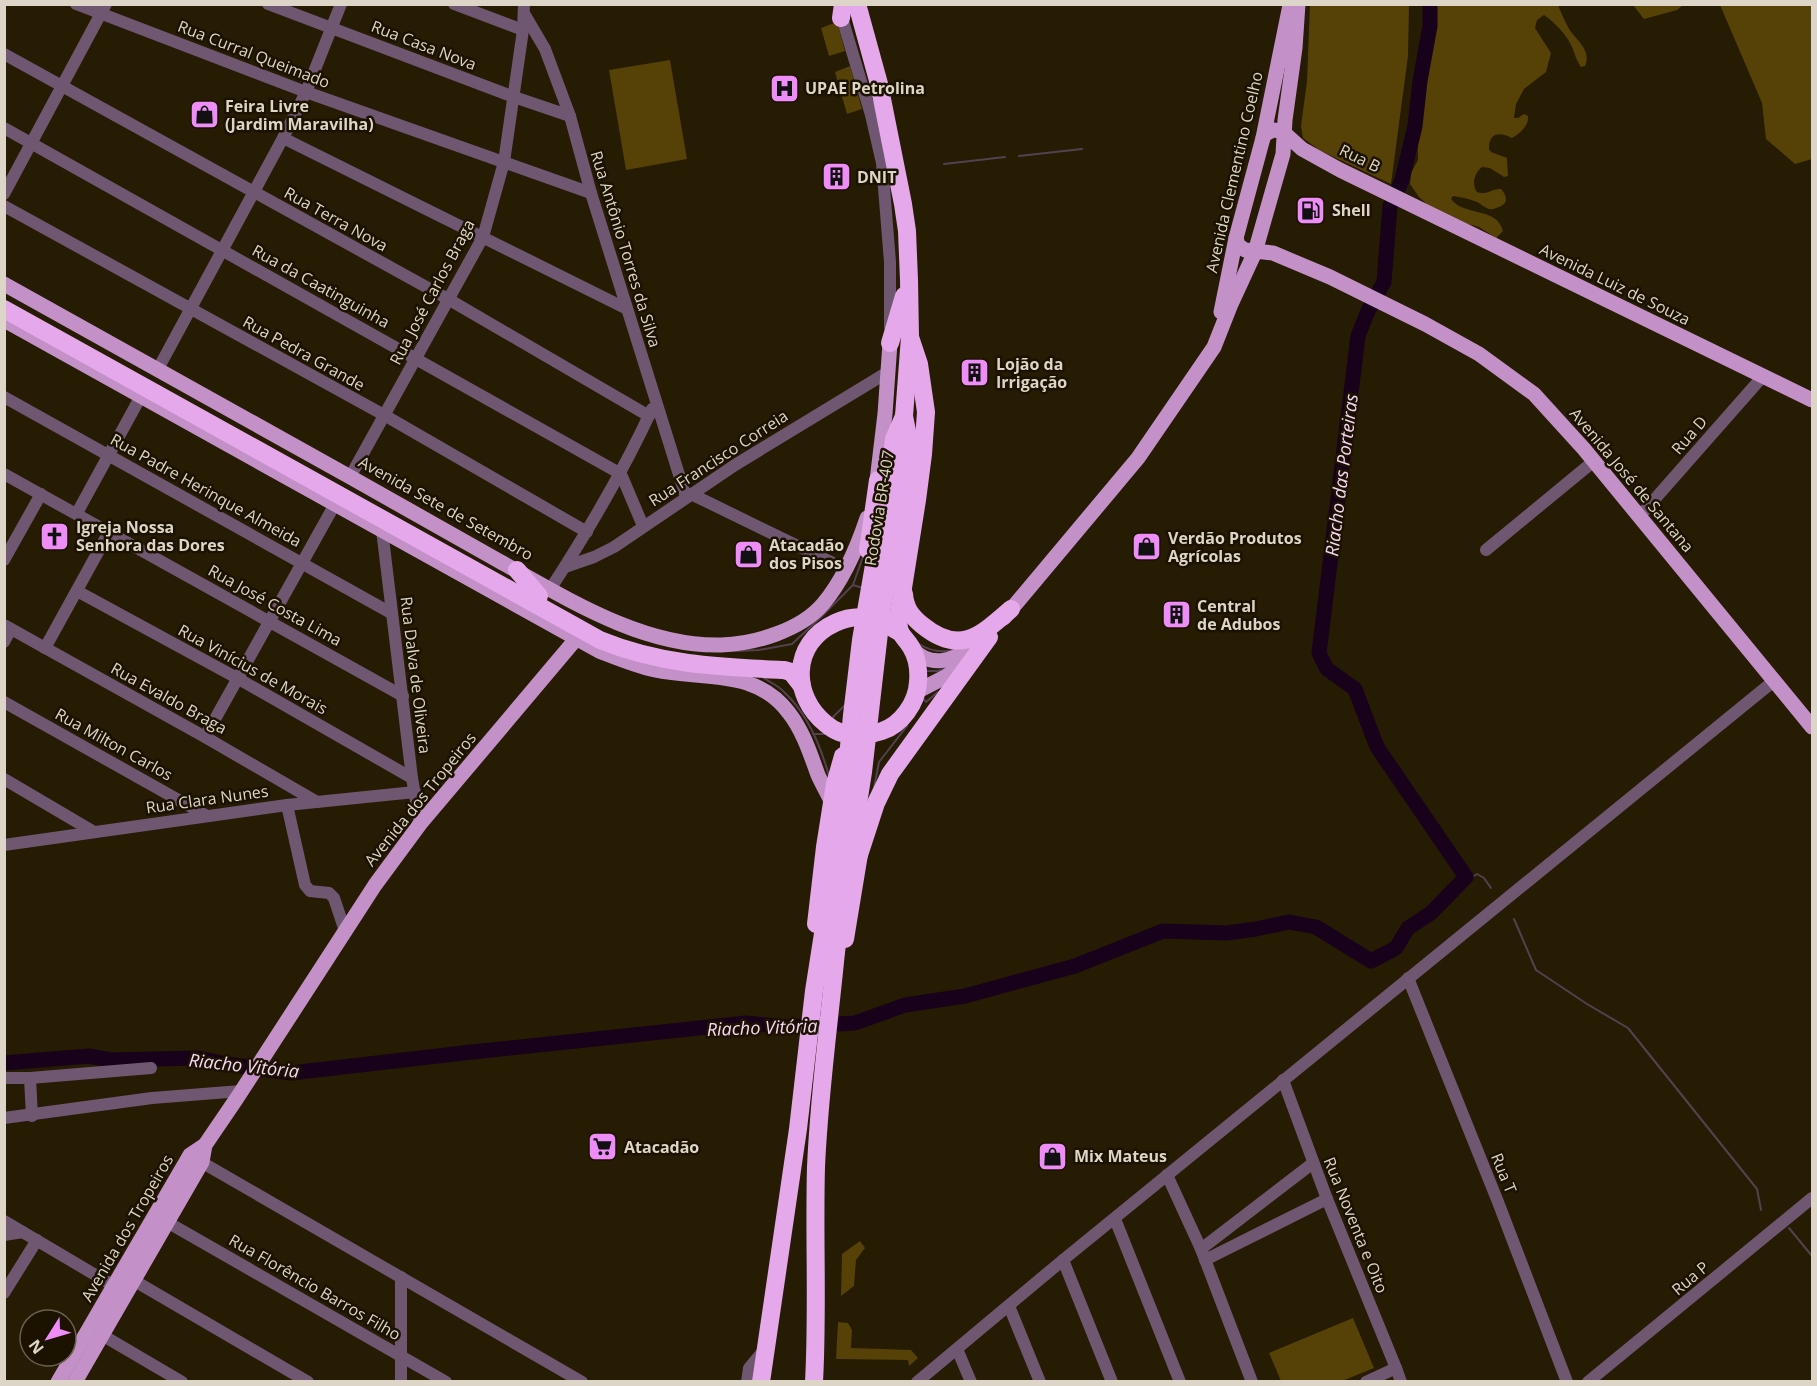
<svg xmlns="http://www.w3.org/2000/svg" width="1817" height="1386" font-family="'Open Sans',sans-serif">
<style>
.green{fill:#564107}
.lines{fill:none;stroke-linecap:round;stroke-linejoin:round}
.stream{stroke:#53414f;stroke-width:2}
.river{stroke:#18011b;stroke-width:15}
.minor{stroke:#6f5772;stroke-width:12}
.major{stroke:#c391c8;stroke-width:15}
.highway{stroke:#e5a8eb;stroke-width:18}
.highway-bridge{stroke:#e5a8eb;stroke-width:18}
.labels{text-anchor:middle;dominant-baseline:central;stroke-width:5;stroke-linejoin:round;paint-order:stroke}
.street-label{font-size:16px;fill:#ddd6c8;stroke:#1c1200}
.poi-label{font-size:16px;font-weight:bold;fill:#ddd6c8;stroke:#1c1200;text-anchor:start}
.water-label{font-size:18px;font-style:italic;fill:#f8d8fa;stroke:#1c1200}
</style>
<rect width="100%" height="100%" fill="#261b03"/>
<g class="green">
<polygon points="1310,5 1409,5 1408,56 1391,184 1319,150 1303,138 1301,126 1307,81"/>
<path d="M 1437,5 L 1558,5 C 1561,12 1564,20 1568,27 C 1576,41 1592,49 1585,66 L 1581,67 C 1575,58 1575,53 1571,45 C 1566,34 1554,22 1544,15 L 1537,20 L 1535,28 L 1551,53 L 1546,72 L 1524,89 L 1516,104 L 1514,118 L 1518,118 L 1524,114 L 1528,116 C 1529,126 1520,133 1512,138 C 1500,132 1489,132 1489,149 L 1491,152 L 1507,158 L 1508,176 L 1504,177 L 1490,168 L 1482,167 C 1475,173 1471,183 1477,192 C 1487,196 1492,188 1501,189 C 1507,196 1509,203 1499,207 C 1495,208 1493,210 1489,209 C 1485,208 1481,204 1477,202 C 1470,199 1460,197 1453,196 L 1451,199 C 1464,217 1497,206 1503,231 L 1496,238 L 1479,227 L 1450,219 L 1433,210 L 1419,197 L 1410,184 L 1411,173 L 1418,160 L 1417,119 L 1428,71 L 1429,46 Z"/>
<polygon points="1633,5 1683,5 1677,10 1644,19"/>
<polygon points="1720,5 1812,5 1812,159 1795,164 1766,139 1762,103"/>
<polygon points="837,22 845,51 829,56 821,28"/>
<polygon points="670,60 687,159 626,170 609,70"/>
<polygon points="850,66 862,109 847,114 835,72"/>
<polygon points="860,1241 865,1248 856,1260 854,1286 841,1296 842,1254"/>
<polygon points="1353,1318 1374,1368 1342,1381 1281,1381 1269,1353"/>
<polygon points="838,1322 848,1323 852,1330 851,1348 911,1350 918,1358 909,1366 908,1360 836,1359"/>
</g>
<g class="lines">
<g class="stream">
<polyline points="1019,156 1082,149"/>
<polyline points="944,164 1005,157"/>
<polyline points="853,585 863,588"/>
<path d="M 919,644 C 930,651 940,653 953,650"/>
<polyline points="735,651 759,650 792,644 820,618 853,585 864,554"/>
<polyline points="924,671 938,671 948,667"/>
<path d="M 764,678 C 771,683 779,686 784,692 C 807,713 821,747 829,776"/>
<polyline points="923,698 926,702 938,692"/>
<polyline points="833,717 846,704"/>
<polyline points="813,734 826,734"/>
<polyline points="874,788 879,762 907,726"/>
<polyline points="1466,877 1469,879 1477,874 1484,878 1491,888"/>
<polyline points="1514,919 1536,970 1587,1004 1628,1028 1757,1189 1761,1210"/>
<polyline points="1789,1228 1812,1256"/>
</g>
<polyline class="river" points="4,1063 89,1056 111,1060 198,1058 226,1064 291,1073 472,1052 746,1023 786,1027 855,1023 905,1005 965,996 1075,966 1163,931 1227,933 1256,929 1289,922 1316,927 1371,961 1396,948 1408,928 1431,913 1466,877 1377,747 1355,689 1327,669 1319,653 1358,336 1368,311 1384,282 1390,206 1402,180 1415,126 1420,81 1430,26 1430,4"/>
<g class="minor">
<polyline points="76,4 306,92 591,193"/>
<polyline points="268,4 514,97 570,116"/>
<polyline points="454,4 523,30"/>
<polyline points="840,11 871,115 882,163 890,262 890,327"/>
<polyline points="525,15 545,49 570,116 591,193 686,497"/>
<polyline points="4,54 448,299 649,416"/>
<polyline points="4,128 621,474 643,526"/>
<polyline points="283,138 627,309"/>
<polyline points="4,194 106,4"/>
<polyline points="4,206 384,415 587,532"/>
<polyline points="158,369 283,138 306,92 341,4"/>
<polyline points="4,397 391,613"/>
<polyline points="4,474 403,696"/>
<polyline points="350,477 483,237 504,162 523,30 524,4"/>
<polyline points="691,494 845,569"/>
<polyline points="77,513 141,396"/>
<polyline points="1639,517 1764,375"/>
<polyline points="382,530 412,778 420,824"/>
<polyline points="1486,550 1594,461"/>
<polyline points="4,560 41,494"/>
<polyline points="565,567 594,557 614,547 735,465 888,372"/>
<path d="M 551,588 C 588,531 623,472 652,409"/>
<polyline points="77,591 237,678 412,778"/>
<polyline points="4,625 205,737 317,802"/>
<polyline points="4,642 11,629"/>
<polyline points="45,648 109,532"/>
<polyline points="4,702 207,816"/>
<polyline points="205,737 335,504"/>
<polyline points="4,779 94,832"/>
<polyline points="287,805 305,885 310,891 329,893 334,898 345,931"/>
<polyline points="4,845 287,805 415,792"/>
<polyline points="1408,978 1498,1202 1567,1382"/>
<polyline points="4,1078 30,1078 151,1068"/>
<polyline points="30,1078 32,1116"/>
<polyline points="1283,1080 1327,1199 1396,1368 1401,1382"/>
<polyline points="4,1118 152,1098 241,1091"/>
<polyline points="196,1159 582,1382"/>
<polyline points="1167,1175 1201,1249 1252,1382"/>
<polyline points="1115,1219 1180,1382"/>
<polyline points="4,1221 114,1286"/>
<polyline points="167,1222 446,1382"/>
<polyline points="4,1235 23,1232"/>
<polyline points="1201,1249 1313,1163"/>
<polyline points="1063,1260 1112,1382"/>
<polyline points="1205,1260 1327,1199"/>
<polyline points="401,1277 401,1382"/>
<polyline points="133,1280 308,1382"/>
<polyline points="4,1293 37,1240"/>
<polyline points="1009,1306 1040,1382"/>
<polyline points="102,1335 182,1382"/>
<polyline points="957,1349 971,1382"/>
<polyline points="747,1382 749,1368 764,1350"/>
<polyline points="917,1382 1063,1260 1775,680"/>
<polyline points="1366,1382 1396,1368"/>
<polyline points="1588,1382 1812,1198"/>
</g>
<g class="major">
<polyline points="1263,138 1265,134 1273,130 1282,131 1302,149 1340,170 1812,400"/>
<polyline points="1236,238 1238,245 1245,250 1273,253 1330,277 1425,324 1479,354 1534,394 1584,449 1812,727"/>
<path d="M 4,284 C 120,348 236,413 352,478 C 401,506 450,533 499,561 C 566,598 642,647 721,645 C 755,644 801,630 823,604 C 844,579 857,548 867,518"/>
<polyline points="1221,312 1236,238 1263,138 1290,5"/>
<path d="M 4,320 L 599,651 C 617,658 636,666 655,670 C 703,680 756,668 789,713 C 803,731 810,753 818,775 C 822,784 828,794 832,803"/>
<polyline points="876,489 885,414 890,343"/>
<polyline points="1004,618 1138,458 1214,347 1231,304 1255,252 1283,154 1285,120 1295,48 1298,4"/>
<path d="M 912,648 C 929,668 953,662 972,647"/>
<polyline points="916,692 947,676 966,661"/>
<polyline points="58,1382 190,1155 205,1145"/>
<polyline points="75,1382 202,1162 205,1145 237,1098 375,885 420,824 576,639"/>
</g>
<g class="highway">
<polyline points="857,4 879,84 903,204 907,231 909,280 910,337 904,416 909,441 905,475"/>
<polyline points="841,18 843,4"/>
<path d="M 4,309 L 600,640 C 661,665 719,667 784,670 L 791,672 L 802,686"/>
<polyline points="890,343 904,296"/>
<polyline points="890,473 894,439 904,416"/>
<polyline points="868,550 878,480"/>
<polyline points="517,570 539,596"/>
<path d="M 904,594 C 905,608 911,616 922,625 C 960,656 980,636 1011,609"/>
<path d="M 899,632 C 888,625 878,619 866,618 C 855,616 844,619 835,623 C 791,643 791,696 826,724 C 842,738 863,737 882,731 C 901,725 917,703 918,682 C 919,671 917,657 911,647 C 903,634 899,637 898,619 L 917,500 L 923,454 L 926,412 L 919,364 L 910,337"/>
<polyline points="858,858 876,803 890,774 989,637"/>
<polyline points="816,924 825,847 835,784 843,756"/>
<polyline points="845,939 860,848"/>
<polyline points="761,1382 798,1129 814,991 825,921"/>
<path d="M 814,1382 C 818,1310 814,1238 816,1167 C 819,1095 829,1024 836,952"/>
</g>
<g class="highway-bridge">
<polyline points="825,921 844,799 852,715 861,640 890,473"/>
<polyline points="836,952 843,898 863,772 882,607 905,475"/>
</g>
</g>
<defs>
<symbol id="hospital-square" viewBox="-11 -11 22 22"><rect x="-9" y="-9" width="18" height="18" rx="4" fill="#ee8cf8" stroke="#1c1200"/><path d="M-5-5h3v3.5h4V-5h3V5h-3V1.5h-4V5h-3Z" fill="#111"/></symbol>
<symbol id="shop-square" viewBox="-11 -11 22 22"><rect x="-9" y="-9" width="18" height="18" rx="4" fill="#ee8cf8" stroke="#1c1200"/><path d="M-5-2.5h2.3a2.7 3.5 0 0 1 5.4 0H5L5.5 6h-11ZM-1.5-2.5h3a1.5 2.3 0 0 0-3 0Z" fill="#111"/></symbol>
<symbol id="building-square" viewBox="-11 -11 22 22"><rect x="-9" y="-9" width="18" height="18" rx="4" fill="#ee8cf8" stroke="#1c1200"/><path d="M-4-6H4V6H1V3H-1V6H-4ZM-2.5-4.3h1.7v1.8h-1.7ZM.8-4.3h1.7v1.8H.8ZM-2.5-1h1.7V.8h-1.7ZM.8-1h1.7V.8H.8Z" fill="#111"/></symbol>
<symbol id="fuel-square" viewBox="-11 -11 22 22"><rect x="-9" y="-9" width="18" height="18" rx="4" fill="#ee8cf8" stroke="#1c1200"/><path d="M-5.5-6h7V0h2V4h1.3V-2.5L3-4.5l.8-.8L6-3V5H2.5V1h-1V6h-7ZM-4.2-4.7v3.2H.2V-4.7Z" fill="#111"/></symbol>
<symbol id="church-square" viewBox="-11 -11 22 22"><rect x="-9" y="-9" width="18" height="18" rx="4" fill="#ee8cf8" stroke="#1c1200"/><path d="M-1.2-6h2.4v3.5h3.3v2.4h-3.3V6h-2.4V-.1h-3.3v-2.4h3.3Z" fill="#111"/></symbol>
<symbol id="supermarket-square" viewBox="-11 -11 22 22"><rect x="-9" y="-9" width="18" height="18" rx="4" fill="#ee8cf8" stroke="#1c1200"/><path d="M-6-5.5h2.5l.6 2H6L4.5 2H-2.5L-4.4-4H-6ZM-1.5 3.2a1.3 1.3 0 1 0 .1 0ZM3 3.2a1.3 1.3 0 1 0 .1 0Z" fill="#111"/></symbol>
</defs>
<g fill-rule="evenodd">
<use href="#hospital-square" x="768" y="72" width="33" height="33"/>
<use href="#shop-square" x="188" y="98" width="33" height="33"/>
<use href="#building-square" x="820" y="160" width="33" height="33"/>
<use href="#fuel-square" x="1294" y="194" width="33" height="33"/>
<use href="#building-square" x="958" y="356" width="33" height="33"/>
<use href="#church-square" x="38" y="520" width="33" height="33"/>
<use href="#shop-square" x="1130" y="530" width="33" height="33"/>
<use href="#shop-square" x="732" y="538" width="33" height="33"/>
<use href="#building-square" x="1160" y="598" width="33" height="33"/>
<use href="#supermarket-square" x="586" y="1130" width="33" height="33"/>
<use href="#shop-square" x="1036" y="1140" width="33" height="33"/>
</g>
<g class="labels">
<g class="street-label">
<text transform="translate(424 45) rotate(21)">Rua Casa Nova</text>
<text transform="translate(254 54) rotate(21)">Rua Curral Queimado</text>
<text transform="translate(1360 158) rotate(26)">Rua B</text>
<text transform="translate(1234 172) rotate(-77)">Avenida Clementino Coelho</text>
<text transform="translate(336 219) rotate(29)">Rua Terra Nova</text>
<text transform="translate(626 249) rotate(73)">Rua Antônio Torres da Silva</text>
<text transform="translate(1615 284) rotate(26)">Avenida Luiz de Souza</text>
<text transform="translate(321 286) rotate(29)">Rua da Caatinguinha</text>
<text transform="translate(432 292) rotate(-62)">Rua José Carlos Braga</text>
<text transform="translate(304 353) rotate(29)">Rua Pedra Grande</text>
<text transform="translate(1689 435) rotate(-49)">Rua D</text>
<text transform="translate(718 458) rotate(-33)">Rua Francisco Correia</text>
<text transform="translate(1632 480) rotate(50)">Avenida José de Santana</text>
<text transform="translate(206 490) rotate(29)">Rua Padre Herinque Almeida</text>
<text transform="translate(446 508) rotate(29)">Avenida Sete de Setembro</text>
<text transform="translate(879 508) rotate(-81)">Rodovia BR-407</text>
<text transform="translate(275 605) rotate(29)">Rua José Costa Lima</text>
<text transform="translate(253 669) rotate(29)">Rua Vinícius de Morais</text>
<text transform="translate(416 675) rotate(83)">Rua Dalva de Oliveira</text>
<text transform="translate(169 698) rotate(29)">Rua Evaldo Braga</text>
<text transform="translate(114 744) rotate(29)">Rua Milton Carlos</text>
<text transform="translate(207 799) rotate(-8)">Rua Clara Nunes</text>
<text transform="translate(420 799) rotate(-51)">Avenida dos Tropeiros</text>
<text transform="translate(1504 1173) rotate(68)">Rua T</text>
<text transform="translate(1356 1225) rotate(68)">Rua Noventa e Oito</text>
<text transform="translate(127 1228) rotate(-60)">Avenida dos Tropeiros</text>
<text transform="translate(1690 1278) rotate(-40)">Rua P</text>
<text transform="translate(315 1287) rotate(30)">Rua Florêncio Barros Filho</text>
</g>
<g class="poi-label">
<text x="805" y="88">UPAE Petrolina</text>
<text x="225" y="106">Feira Livre<tspan x="225" dy="18">(Jardim Maravilha)</tspan></text>
<text x="857" y="177">DNIT</text>
<text x="1332" y="210">Shell</text>
<text x="996" y="364">Lojão da<tspan x="996" dy="18">Irrigação</tspan></text>
<text x="76" y="527">Igreja Nossa<tspan x="76" dy="18">Senhora das Dores</tspan></text>
<text x="1168" y="538">Verdão Produtos<tspan x="1168" dy="18">Agrícolas</tspan></text>
<text x="769" y="545">Atacadão<tspan x="769" dy="18">dos Pisos</tspan></text>
<text x="1197" y="606">Central<tspan x="1197" dy="18">de Adubos</tspan></text>
<text x="624" y="1147">Atacadão</text>
<text x="1074" y="1156">Mix Mateus</text>
</g>
<g class="water-label">
<text transform="translate(1341 475) rotate(-83)">Riacho das Porteiras</text>
<text transform="translate(762 1027) rotate(-2)">Riacho Vitória</text>
<text transform="translate(244 1065) rotate(6)">Riacho Vitória</text>
</g>
</g>
<rect width="1817" height="1386" fill="none" stroke="#ddd6c8" stroke-width="12"/>
<g transform="translate(48 1338) rotate(233)"><circle r="28" fill="#1c1200" stroke="#696050" stroke-width="1.5"/>
<path d="M0-4.5L10 22L0 15L-10 22Z" fill="#ee8cf8"/>
<text y="-9" font-size="16" font-weight="bold" text-anchor="middle" fill="#ddd6c8">N</text>
</g>
</svg>
